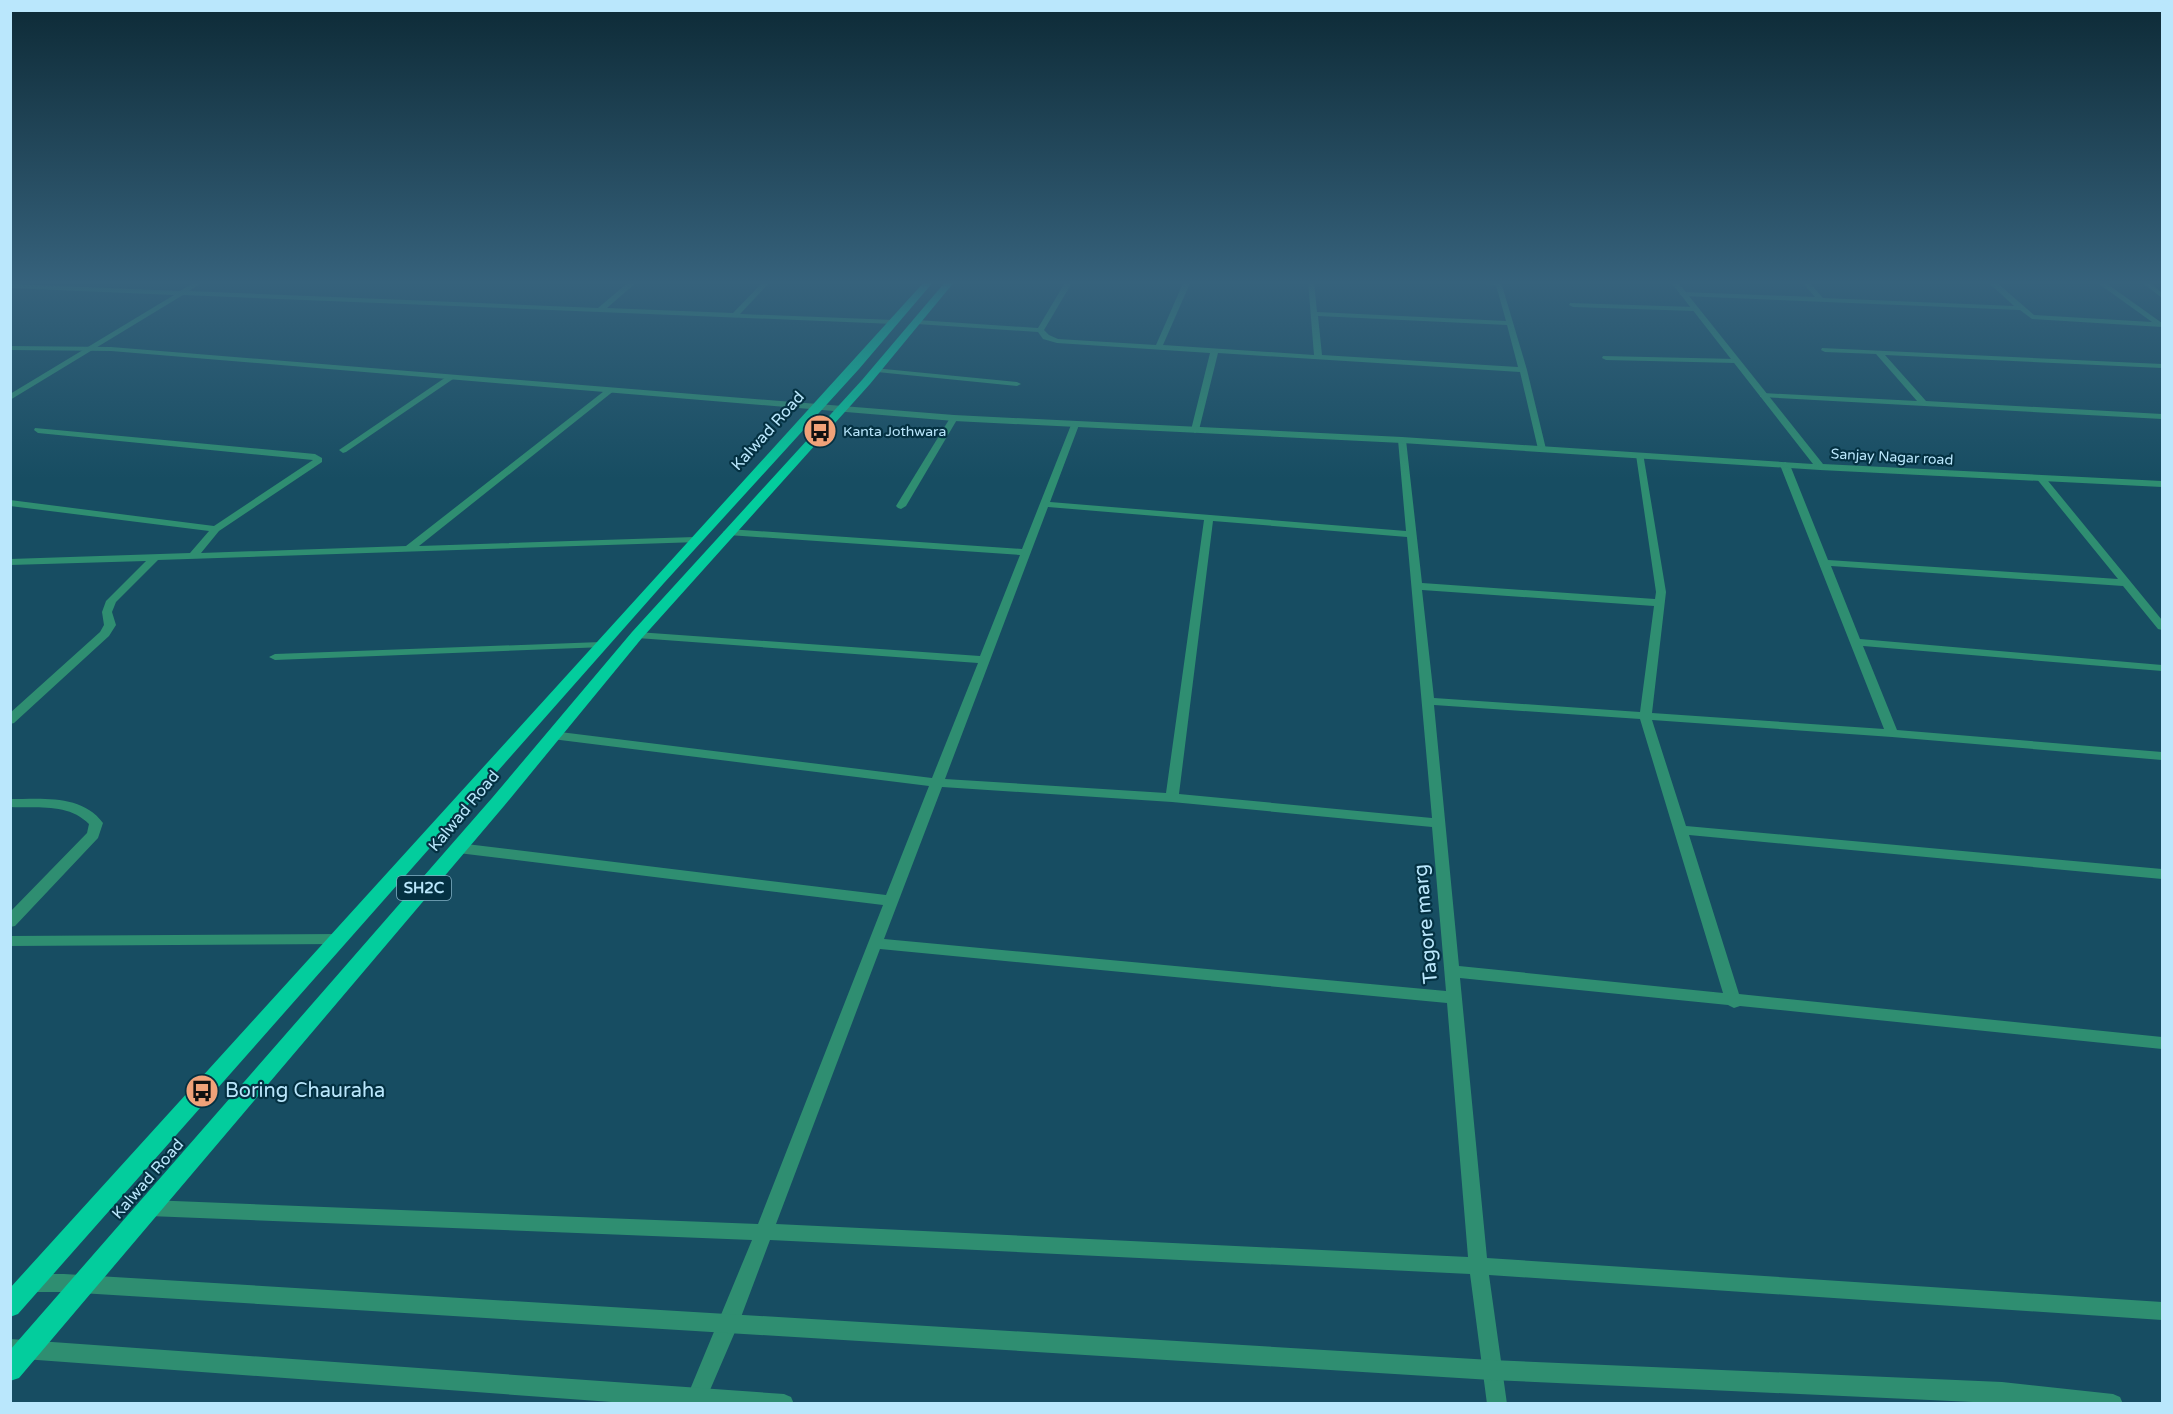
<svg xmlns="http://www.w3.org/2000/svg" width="2173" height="1414" font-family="'Varela Round',sans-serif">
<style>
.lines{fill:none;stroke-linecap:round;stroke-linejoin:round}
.minor{fill:#2f8e71;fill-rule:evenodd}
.tertiary{fill:#2f8e71;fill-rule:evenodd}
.primary{fill:#03cd9d;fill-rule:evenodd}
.labels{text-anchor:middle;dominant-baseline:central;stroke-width:4.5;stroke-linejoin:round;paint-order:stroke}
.far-poi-label{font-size:14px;fill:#bae7fc;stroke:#043142;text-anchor:start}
.far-street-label{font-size:14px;fill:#bae7fc;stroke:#043142}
.shield{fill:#043142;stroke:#83b0c4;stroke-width:1.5}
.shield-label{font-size:15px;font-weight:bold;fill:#bae7fc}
.street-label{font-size:16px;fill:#bae7fc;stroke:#043142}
.near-street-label{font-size:20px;fill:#bae7fc;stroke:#043142}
.near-poi-label{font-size:20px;fill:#bae7fc;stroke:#043142;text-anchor:start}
</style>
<rect width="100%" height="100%" fill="#174d62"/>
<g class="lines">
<g class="minor">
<polygon points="196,281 204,281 189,291 598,308 630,281 638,281 607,308 733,313 764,281 771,281 740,314 894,320 898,322 894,324 183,295 10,400 10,394 174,295 10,288 10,284 180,291"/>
<path d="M 1066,281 L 1073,281 L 1044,330 L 1049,335 L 1058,339 L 1156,345 L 1184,281 L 1191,281 L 1163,345 L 1314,355 L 1308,281 L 1314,281 L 1317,312 L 1506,321 L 1496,285 L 1448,281 L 1501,282 L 1527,370 L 1546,449 L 1542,452 L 1538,449 L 1520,372 L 1218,353 L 1199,430 L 1195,433 L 1191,430 L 1210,353 L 1057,343 L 1043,339 L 1038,332 L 917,324 L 913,322 L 917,320 L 1038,328 ZM 1318,316 L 1507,325 L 1518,367 L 1322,355 Z"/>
<polygon points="1801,281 1808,281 1823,298 2014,306 1987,281 1995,281 2034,315 2152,322 2095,281 2103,281 2162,323 2162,327 2032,319 2020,310 1683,296 1679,294 1683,292 1815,297"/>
<polygon points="2140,281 2148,281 2162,293 2162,298"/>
<polygon points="1570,303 1695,307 1699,309 1695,311 1573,307 1569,305"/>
<polygon points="1822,348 2162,364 2162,368 1885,355 1926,401 2162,414 2162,419 1760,397 1760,393 1763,393 1917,401 1876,354 1825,352 1821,350"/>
<polygon points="1603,356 1736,359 1740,361 1736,363 1606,360 1602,358"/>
<polygon points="874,368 1017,382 1021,384 1017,386 877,372 873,370"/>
<polygon points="449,375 456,377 346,452 343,453 339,450"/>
<polygon points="608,388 615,390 419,546 695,537 699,538 699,542 158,560 116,602 112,612 116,625 109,636 14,723 10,724 10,713 100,632 104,625 102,612 106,601 146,561 10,565 10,559 190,553 209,531 10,506 10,500 214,526 313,460 38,433 34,430 35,428 315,454 322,458 322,462 219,531 201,553 406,546"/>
<polygon points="954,415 958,418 906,506 901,509 898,508 896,506 950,418"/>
<path d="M 1075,422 L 1079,425 L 1050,502 L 1406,531 L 1398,440 L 1402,437 L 1406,440 L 1422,583 L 1655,599 L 1656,592 L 1636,455 L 1637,453 L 1643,453 L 1666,592 L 1652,713 L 1884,729 L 1780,465 L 1785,462 L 1790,465 L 1828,560 L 2118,579 L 2036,478 L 2038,476 L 2044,476 L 2162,620 L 2162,630 L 2158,629 L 2123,586 L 1831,566 L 1860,639 L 2162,665 L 2162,671 L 1863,646 L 1897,730 L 2162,752 L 2162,760 L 1892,737 L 1652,720 L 1686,826 L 2162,869 L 2162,879 L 1689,835 L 1739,994 L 2162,1037 L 2162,1049 L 1740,1006 L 1734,1008 L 1728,1005 L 1460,978 L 1487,1258 L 2162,1302 L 2162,1320 L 1489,1275 L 1507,1404 L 1487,1404 L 1470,1274 L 770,1240 L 738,1325 L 704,1404 L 684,1404 L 752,1240 L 149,1216 L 143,1214 L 140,1208 L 143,1202 L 149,1200 L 758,1224 L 883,905 L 458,853 L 453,851 L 451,848 L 453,845 L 458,843 L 886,895 L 929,786 L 552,739 L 546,735 L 552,731 L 932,778 L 978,663 L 637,638 L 631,635 L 637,632 L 980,656 L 1020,555 L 728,535 L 723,532 L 728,529 L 1022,549 L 1071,425 ZM 1048,507 L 1204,520 L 1166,793 L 945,779 ZM 1213,521 L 1407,537 L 1432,818 L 1179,794 ZM 1422,590 L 1654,606 L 1640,712 L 1434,698 ZM 1434,705 L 1640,719 L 1723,993 L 1459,966 ZM 942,787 L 1172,802 L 1432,827 L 1446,991 L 884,939 ZM 880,949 L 1447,1003 L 1468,1257 L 776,1224 Z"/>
<polygon points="601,642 607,645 605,647 275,660 269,657 275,654"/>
<path d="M 10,799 C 42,799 82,794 103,823 L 98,838 L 15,926 L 10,927 L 10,912 L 87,833 L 89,824 C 69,803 37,808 10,807 Z"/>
<polygon points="339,934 344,935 346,939 344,943 339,944 10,946 10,936"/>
</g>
<g class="tertiary">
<polygon points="1670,281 1677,281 1823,464 2162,481 2162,487 1820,470 1402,443 954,421 111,351 10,350 10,346 111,347 954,415 1402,437 1813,464"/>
<polygon points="29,1274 64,1274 1491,1360 2002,1382 2113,1394 2120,1397 2123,1404 2016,1404 1491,1380 64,1292 29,1292 22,1289 20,1283 22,1277"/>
<polygon points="10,1339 784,1394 791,1397 794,1404 639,1404 10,1358"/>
</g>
<g class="primary">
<polygon points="925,281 934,281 859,369 664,583 18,1314 10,1317 10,1288"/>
<polygon points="946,281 955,281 870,384 642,638 504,806 19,1378 10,1381 10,1350 492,798 632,632 862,380"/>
</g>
</g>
<linearGradient id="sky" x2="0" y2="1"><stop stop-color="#0d2a36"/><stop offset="0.59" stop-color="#36627c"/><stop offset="1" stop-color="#36627c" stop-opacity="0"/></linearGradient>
<rect width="2173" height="479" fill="url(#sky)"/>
<defs>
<symbol id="bus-disc" viewBox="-11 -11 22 22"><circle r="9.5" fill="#f0a279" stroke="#043142"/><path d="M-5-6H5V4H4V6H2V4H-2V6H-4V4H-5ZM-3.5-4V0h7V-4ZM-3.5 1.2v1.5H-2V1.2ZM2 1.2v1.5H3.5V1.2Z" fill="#111"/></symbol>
</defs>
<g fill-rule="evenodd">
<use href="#bus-disc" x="801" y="412" width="38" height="38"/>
<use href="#bus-disc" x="183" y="1072" width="38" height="38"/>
</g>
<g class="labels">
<g class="far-poi-label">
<text x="843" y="431">Kanta Jothwara</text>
</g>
<g class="far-street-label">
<text transform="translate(1892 457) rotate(3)">Sanjay Nagar road</text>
</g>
<rect class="shield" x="397" y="876" width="54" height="24" rx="4.5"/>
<g class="shield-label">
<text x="424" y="888">SH2C</text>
</g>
<g class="street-label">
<text transform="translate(768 431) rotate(-48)">Kalwad Road</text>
<text transform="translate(464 811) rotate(-50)">Kalwad Road</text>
<text transform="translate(148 1179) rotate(-49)">Kalwad Road</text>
</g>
<g class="near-street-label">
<text transform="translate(1426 924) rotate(-95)">Tagore marg</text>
</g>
<g class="near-poi-label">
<text x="225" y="1091">Boring Chauraha</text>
</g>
</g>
<rect width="2173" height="1414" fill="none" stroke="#bae7fc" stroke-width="24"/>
</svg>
